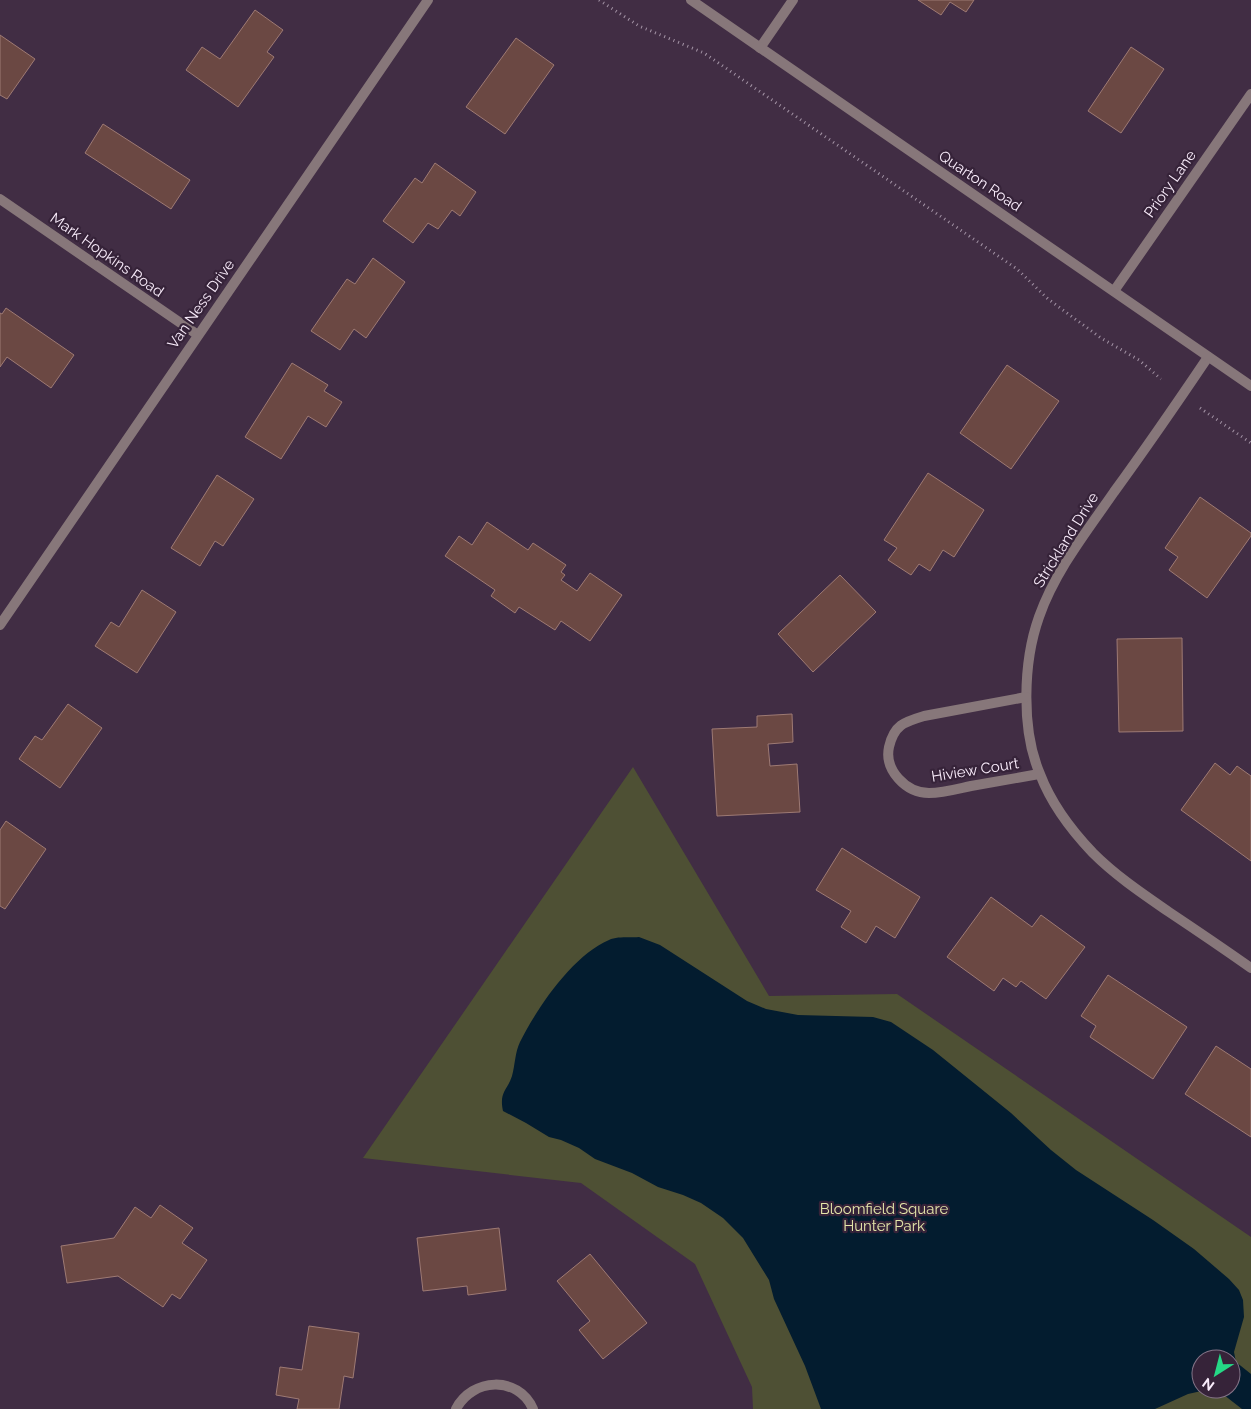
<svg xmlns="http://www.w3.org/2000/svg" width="1251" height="1409" font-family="Raleway,sans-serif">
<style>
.green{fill:#4e5034;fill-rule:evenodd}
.water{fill:#031c2f;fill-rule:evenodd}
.building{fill:#6b4843;stroke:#9e7a74}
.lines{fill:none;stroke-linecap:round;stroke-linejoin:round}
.path{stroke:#a494a6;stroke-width:3;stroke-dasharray:1 4;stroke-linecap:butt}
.minor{stroke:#87777a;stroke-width:10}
.tertiary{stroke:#87777a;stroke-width:10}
.labels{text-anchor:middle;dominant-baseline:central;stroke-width:4.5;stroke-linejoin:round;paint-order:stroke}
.street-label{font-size:15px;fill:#f9ecfb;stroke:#362339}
.park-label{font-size:15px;fill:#e4e7aa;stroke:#362339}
</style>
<rect width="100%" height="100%" fill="#412d44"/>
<path class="green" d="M 633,767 L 769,996 L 897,994 L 1251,1237 L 1251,1409 L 753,1409 L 752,1387 L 695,1264 L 581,1183 L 363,1158 ZM 1201,1359 L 1231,1359 L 1231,1389 L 1201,1389 Z"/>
<path class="water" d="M 639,937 L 660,945 L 747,1001 L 766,1009 L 798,1015 L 873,1017 L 891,1022 L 933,1050 L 1011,1113 L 1051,1150 L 1076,1170 L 1153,1220 L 1194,1249 L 1229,1279 L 1239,1290 L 1243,1300 L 1244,1317 L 1234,1352 L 1236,1362 L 1251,1374 L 1251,1409 L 1242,1409 L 1224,1395 L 1206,1390 L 1188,1394 L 1155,1409 L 821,1409 L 805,1366 L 774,1299 L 769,1280 L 743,1238 L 723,1218 L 701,1203 L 683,1195 L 658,1187 L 632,1173 L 595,1159 L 579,1148 L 561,1140 L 549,1137 L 526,1123 L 503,1111 C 499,1092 507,1091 512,1076 C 515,1065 515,1052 520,1042 C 537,1008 573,955 609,940 C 617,936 630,938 639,937 ZM 1201,1359 L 1231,1359 L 1231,1389 L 1201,1389 Z"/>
<g class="building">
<polygon points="918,0 974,0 966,12 950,2 941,15"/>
<polygon points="255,10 283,30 267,52 274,57 238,107 186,70 202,47 220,59"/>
<polygon points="0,35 35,59 7,99 0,95"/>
<polygon points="516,38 554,65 505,134 466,107"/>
<polygon points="1131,47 1164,69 1121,133 1088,111"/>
<polygon points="103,124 190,180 171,209 85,153"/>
<polygon points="435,163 476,192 460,216 452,210 438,229 428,223 413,243 383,221 415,178 422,183"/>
<polygon points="373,258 405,282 366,338 354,329 340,350 311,331 347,279 355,284"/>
<polygon points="6,308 74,355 51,388 7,357 0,367 0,313 2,314"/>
<polygon points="292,363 328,385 324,391 342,402 326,427 308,416 281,459 245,437"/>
<polygon points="1007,365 1059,401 1011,469 960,433"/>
<polygon points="928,473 984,510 954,557 943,550 930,571 919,564 911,575 888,560 897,548 884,540"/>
<polygon points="217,475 254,499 223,546 215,541 200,566 171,548"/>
<polygon points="1200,497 1251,533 1251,536 1207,598 1169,570 1178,557 1165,548"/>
<polygon points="487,522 528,550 533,543 566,565 561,572 565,575 561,580 577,591 590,573 622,595 590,641 561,621 555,630 519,607 515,613 491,596 495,590 445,556 459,536 472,545"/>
<polygon points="840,575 876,612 813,672 778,634"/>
<polygon points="142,590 176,612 137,673 95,646 111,622 119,627"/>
<polygon points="1182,638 1183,731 1119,732 1117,639"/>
<polygon points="68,704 102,728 60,788 19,759 35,736 42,740"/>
<polygon points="792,714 793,742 768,744 770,766 797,764 800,812 717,816 712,729 757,727 757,716"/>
<polygon points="1215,763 1230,775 1237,766 1251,776 1251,861 1181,810"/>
<polygon points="6,821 46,849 5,909 0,906 0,830"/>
<polygon points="842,848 920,897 895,938 876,926 866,943 841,927 851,911 816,890"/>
<polygon points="991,897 1032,927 1041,915 1085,947 1046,999 1021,981 1016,987 1003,978 994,991 947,957"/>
<polygon points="1108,975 1187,1027 1153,1079 1090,1037 1096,1026 1081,1016"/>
<polygon points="1216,1046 1251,1069 1251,1137 1185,1094"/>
<polygon points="160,1205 193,1228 182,1243 207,1260 180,1299 172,1294 163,1307 118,1276 67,1283 61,1246 114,1238 135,1207 151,1218"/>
<polygon points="499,1228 506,1290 468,1295 467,1286 423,1291 417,1238"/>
<polygon points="590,1254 647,1323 603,1359 579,1330 590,1321 557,1281"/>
<polygon points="309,1326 359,1333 353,1378 344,1376 339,1409 297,1409 299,1399 276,1395 280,1367 302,1370"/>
</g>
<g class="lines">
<g class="path">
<polyline points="599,0 639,26 704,53 1017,269 1048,299 1101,338 1139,360 1161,379"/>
<polyline points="1200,408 1251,443"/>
</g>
<g class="minor">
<polyline points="760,48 793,0"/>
<polyline points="0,199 198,335"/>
<polyline points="1114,291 1251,94"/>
<path d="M 1208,357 C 1177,403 1146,448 1114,492 C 1087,531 1055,571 1039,617 C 1023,662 1021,730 1040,774 C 1051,803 1072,831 1093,853 C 1116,876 1143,894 1169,912 C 1196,930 1224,949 1251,968"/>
<polyline points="0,625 428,0"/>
<path d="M 1026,697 L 924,716 C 904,722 894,725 889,747 C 884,770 906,793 929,793 C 943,793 957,789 971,786 C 994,782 1017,778 1039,774"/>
<path d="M 456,1409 C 472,1378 518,1375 533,1409"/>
</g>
<polyline class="tertiary" points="691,0 1251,386"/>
</g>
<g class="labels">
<g class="street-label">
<text transform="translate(980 181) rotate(34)">Quarton Road</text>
<text transform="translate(1170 184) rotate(-55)">Priory Lane</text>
<text transform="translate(107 255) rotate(35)">Mark Hopkins Road</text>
<text transform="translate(201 304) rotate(-55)">Van Ness Drive</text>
<text transform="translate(1066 540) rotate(-58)">Strickland Drive</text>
<text transform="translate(975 770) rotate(-9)">Hiview Court</text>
</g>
<g class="park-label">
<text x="884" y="1209">Bloomfield Square<tspan x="884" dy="17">Hunter Park</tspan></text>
</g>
</g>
<g transform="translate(1216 1374) rotate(216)"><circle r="24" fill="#362339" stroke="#847387"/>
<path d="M0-4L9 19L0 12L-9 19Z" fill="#25d886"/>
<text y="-8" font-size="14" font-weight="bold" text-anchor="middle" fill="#f9ecfb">N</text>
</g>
</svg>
